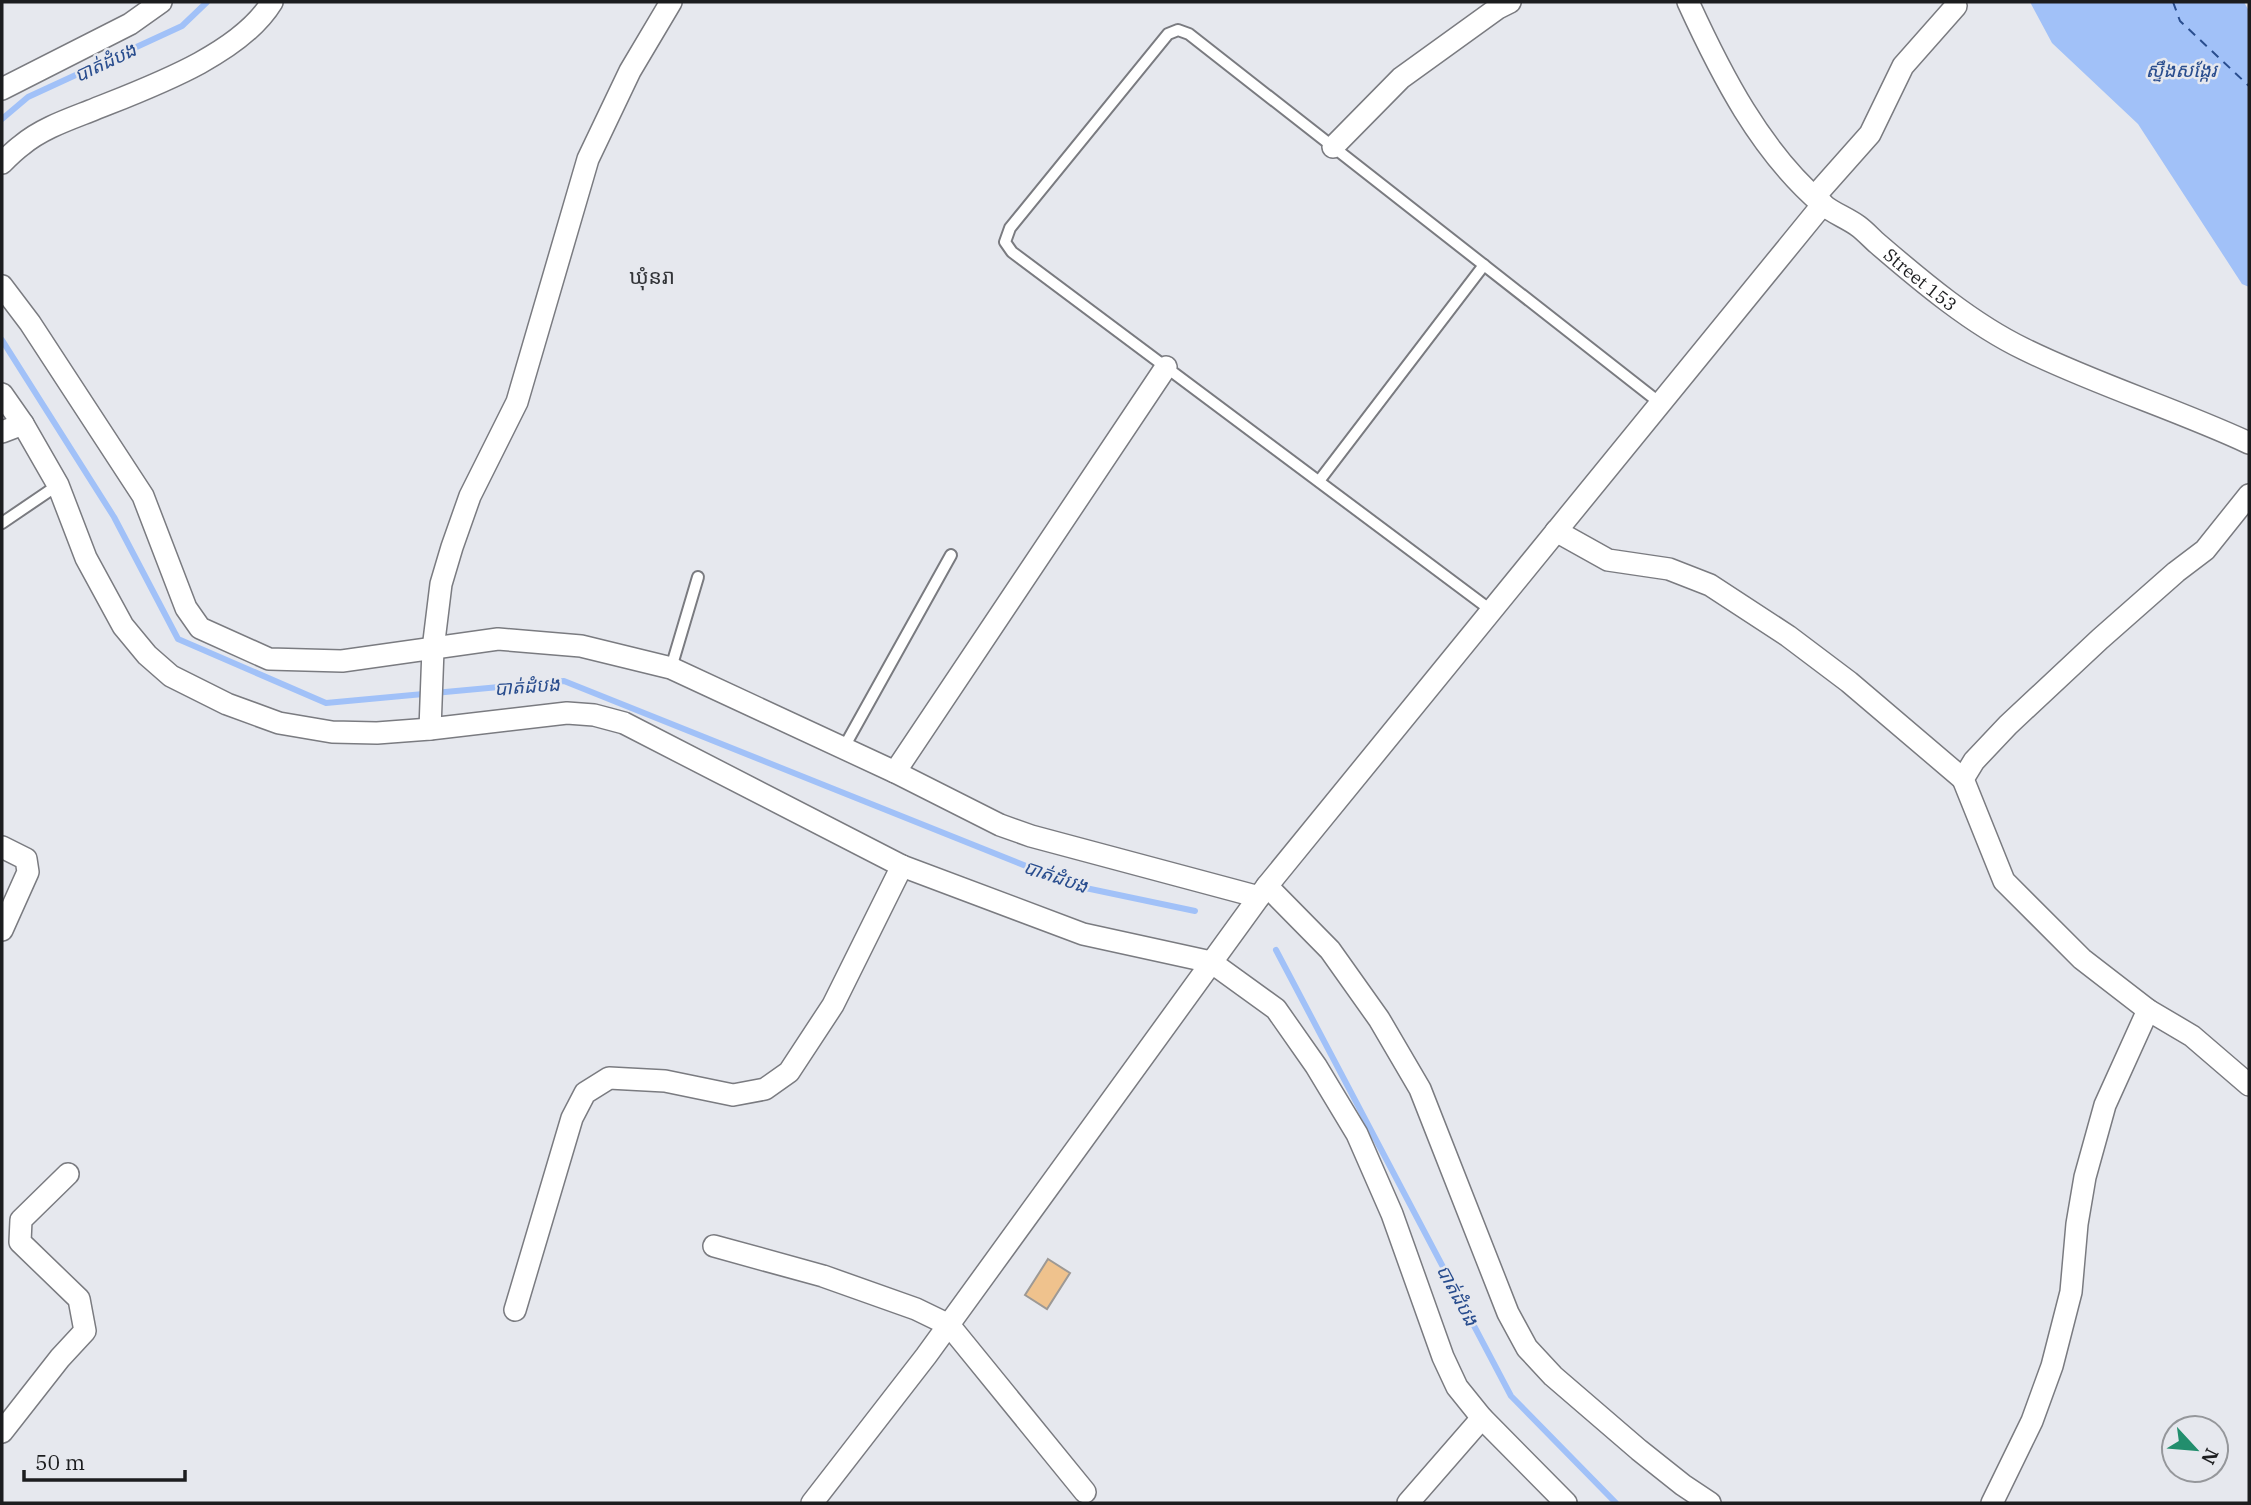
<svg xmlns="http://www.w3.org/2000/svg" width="2251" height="1505" font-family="'IBM Plex Serif','Noto Sans Khmer',serif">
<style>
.water{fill:#a1c1f8}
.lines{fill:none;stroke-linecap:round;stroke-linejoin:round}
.stream{stroke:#a1c1f8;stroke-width:6}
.ferry{stroke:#294d8e;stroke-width:2;stroke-dasharray:9 7;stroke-linecap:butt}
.building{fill:#efc28d;stroke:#9d9995;stroke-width:2}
.lane-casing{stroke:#7a7b80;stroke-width:14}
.street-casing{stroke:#7a7b80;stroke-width:24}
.lane{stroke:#fff;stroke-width:10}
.street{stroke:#fff;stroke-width:21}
.labels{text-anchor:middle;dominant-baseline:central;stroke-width:5;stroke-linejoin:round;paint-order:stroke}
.street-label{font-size:18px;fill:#1c1d1f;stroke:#e6e8ee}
.water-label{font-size:19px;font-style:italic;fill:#294d8e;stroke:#e6e8ee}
.quarter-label{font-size:21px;fill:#323438;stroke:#e6e8ee}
</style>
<rect width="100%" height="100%" fill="#e6e8ee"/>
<polygon class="water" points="2030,2 2244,2 2249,11 2249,287 2242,284 2138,124 2052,43"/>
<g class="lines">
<g class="stream">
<polyline points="2,119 28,97 182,26 207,2"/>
<polyline points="2,340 114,517 178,639 326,703 564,681 1076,886 1195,911"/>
<polyline points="1276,950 1511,1396 1616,1503"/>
</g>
<polyline class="ferry" points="2173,2 2180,21 2249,86"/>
</g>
<polygon class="building" points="1048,1259 1070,1273 1047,1309 1025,1295"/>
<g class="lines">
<defs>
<g id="lane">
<polyline points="1319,481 1484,265"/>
<polyline points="2,523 58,485"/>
<polyline points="1492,611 1012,252 1005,242 1010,228 1168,34 1178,30 1189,34 1660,403"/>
<polyline points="671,668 698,577"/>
<polyline points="843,749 951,555"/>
</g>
<g id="street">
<path id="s1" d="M 1688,2 C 1721,74 1760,151 1822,204 C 1833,213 1847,218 1858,226 C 1865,231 1871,238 1878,244 C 1921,281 1972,324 2024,349 C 2097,385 2176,409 2249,443"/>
<polyline points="2,89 130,24 161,2"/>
<polyline points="1333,147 1401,78 1498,8 1510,2"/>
<path d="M 2,163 C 8,157 15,150 22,145 C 41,129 67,120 90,111 C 147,88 239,56 272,2"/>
<polyline points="1815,196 1870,134 1903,66 1956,6"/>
<polyline points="2,286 30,323 143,496 186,608 200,628 269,659 342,661 498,639 581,646 671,668 895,772 1000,825 1031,836 1259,897"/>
<polyline points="2,394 23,424 58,485 86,558 123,626 147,655 171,676 227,704 279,723 332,732 377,733 430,729 567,713 594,715 624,723 902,866 1083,934 1211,962 1276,1009 1316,1066 1357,1134 1392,1214 1443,1357 1457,1387 1482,1418 1566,1503"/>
<polyline points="2,432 23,424"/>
<polyline points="2249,495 2205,550 2176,572 2100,639 2008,725 1974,761 1963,779 2004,881 2082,959 2148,1010 2192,1036 2249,1085"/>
<polyline points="1556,531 1608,560 1669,569 1710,585 1788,636 1849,682 1963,779"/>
<polyline points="430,729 433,649 441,584 452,547 470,496 517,402 588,159 630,71 671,2"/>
<polyline points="895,772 1166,367"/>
<polyline points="2,847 26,859 28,872 2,930"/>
<polyline points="1267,886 1330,950 1379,1019 1420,1089 1508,1313 1527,1348 1553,1376 1639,1450 1683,1485 1710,1503"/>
<polyline points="714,1246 823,1276 916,1309 949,1325 1085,1492"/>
<polyline points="515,1310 572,1118 585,1093 609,1078 665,1081 733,1095 765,1089 789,1072 833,1005 902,866"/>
<polyline points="2,1432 60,1358 85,1331 79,1299 20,1242 21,1220 68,1174"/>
<polyline points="812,1503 926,1356 1267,886 1823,204"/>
<polyline points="1408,1503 1482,1418"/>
<polyline points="1992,1503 2032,1421 2052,1366 2071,1292 2077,1224 2085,1177 2105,1105 2148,1010"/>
</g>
</defs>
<use href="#lane" class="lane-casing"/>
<use href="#street" class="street-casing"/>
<use href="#lane" class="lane"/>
<use href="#street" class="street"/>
</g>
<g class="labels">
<g class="street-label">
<text stroke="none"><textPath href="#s1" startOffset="369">Street 153</textPath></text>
</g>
<g class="water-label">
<text transform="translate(105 62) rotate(-25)">បាត់ដំបង</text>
<text x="2181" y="70">ស្ទឹងសង្កែរ</text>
<text transform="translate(527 686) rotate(-4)">បាត់ដំបង</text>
<text transform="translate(1056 876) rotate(19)">បាត់ដំបង</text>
<text transform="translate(1458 1295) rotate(62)">បាត់ដំបង</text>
</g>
<g class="quarter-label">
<text x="652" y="276">ឃុំនរា</text>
</g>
</g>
<rect width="2251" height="1505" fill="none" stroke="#1c1d1f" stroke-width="7"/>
<g transform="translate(2195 1449) rotate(116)"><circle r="33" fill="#e6e8ee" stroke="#95979b" stroke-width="2"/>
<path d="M0-5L12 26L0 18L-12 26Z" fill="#228e6d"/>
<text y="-10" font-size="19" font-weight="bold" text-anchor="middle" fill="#1c1d1f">N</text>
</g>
<path d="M24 1470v10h161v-10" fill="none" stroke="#1c1d1f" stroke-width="3.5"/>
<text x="35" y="1470" font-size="21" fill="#1c1d1f" stroke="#e6e8ee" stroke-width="5" paint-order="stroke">50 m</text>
</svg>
